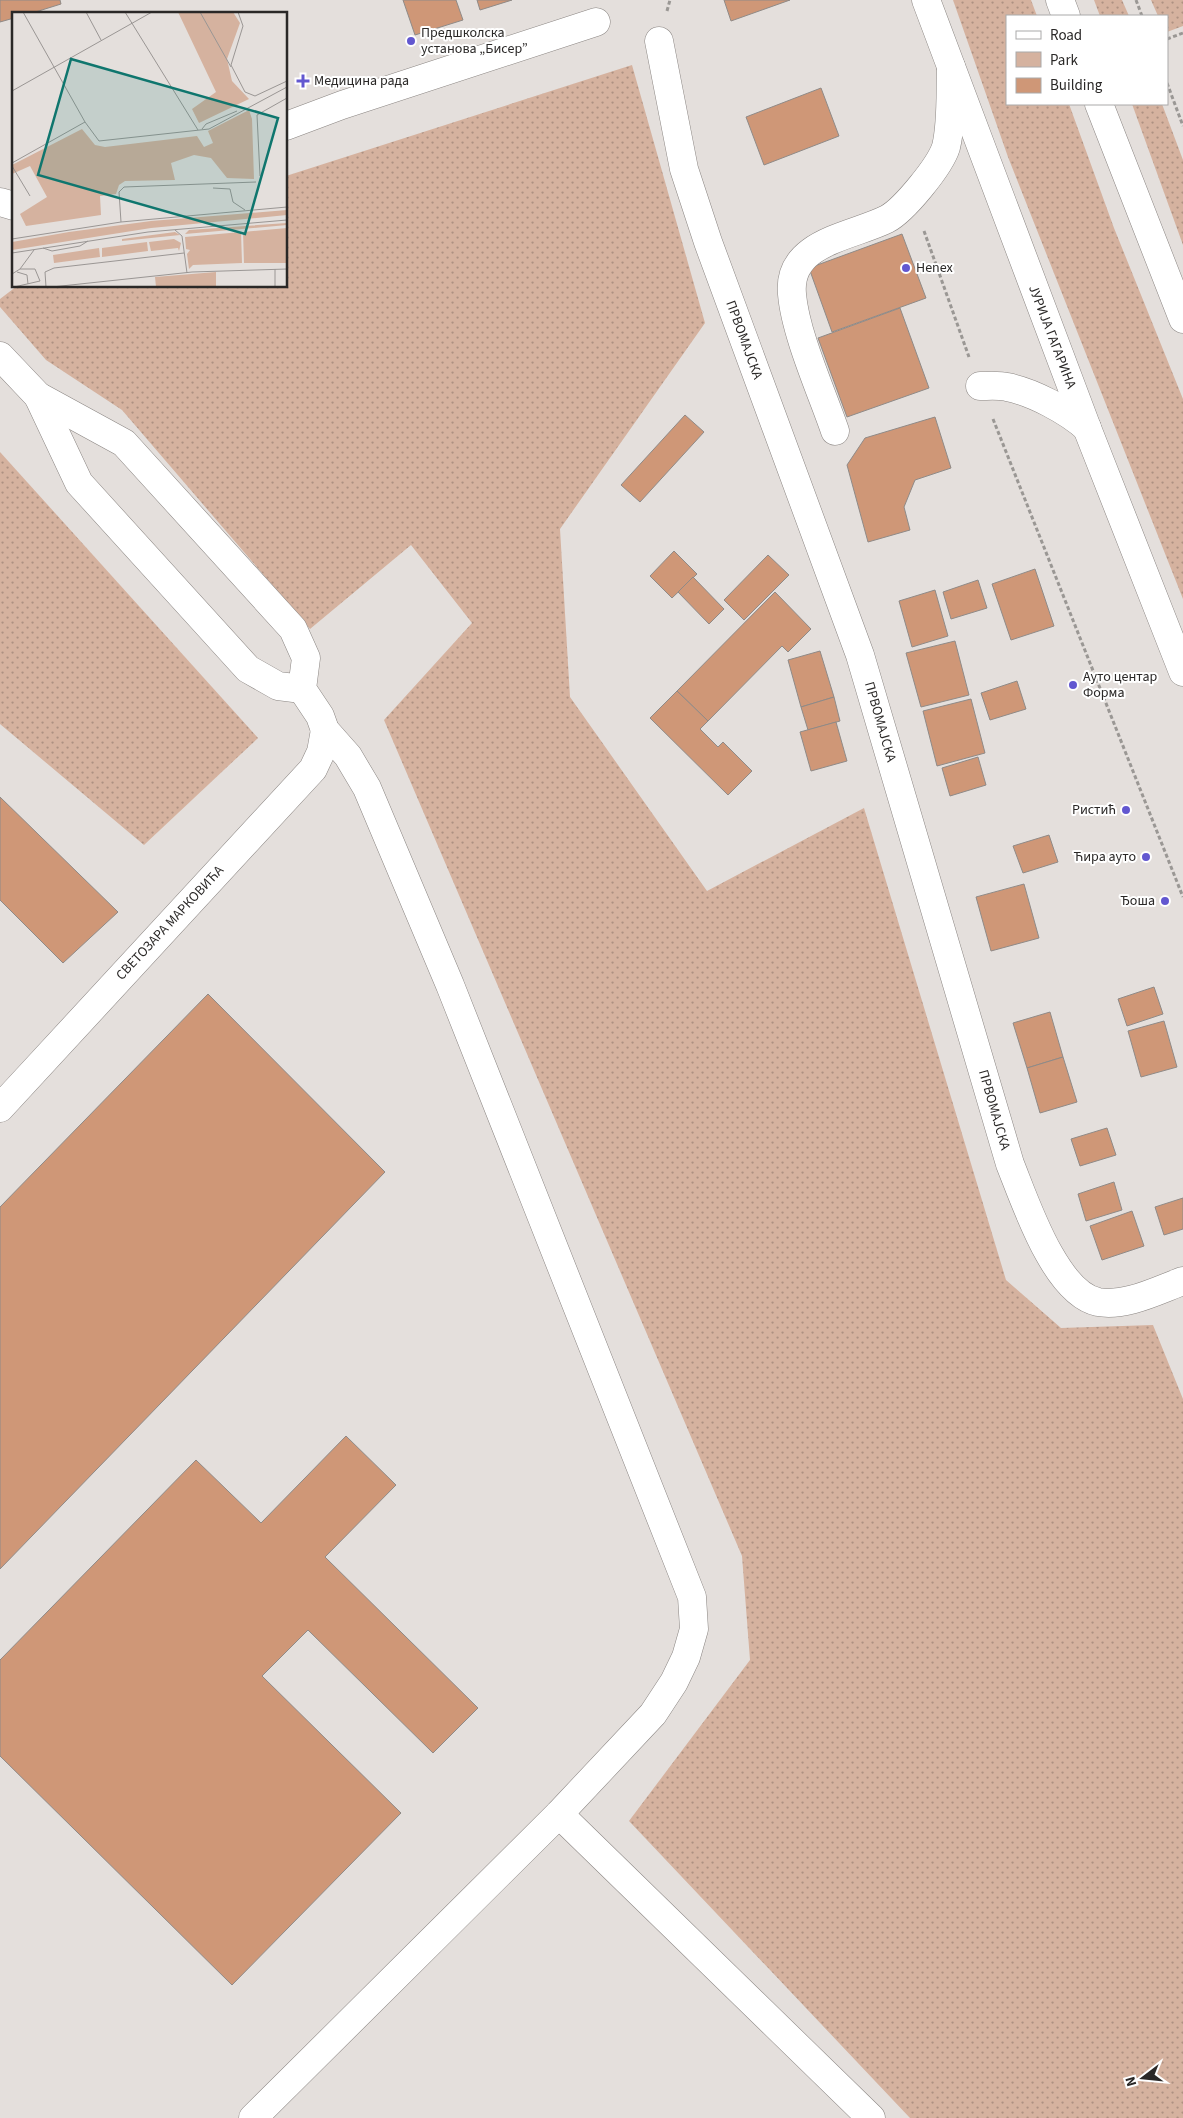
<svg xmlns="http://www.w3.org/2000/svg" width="1183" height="2118" font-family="'Source Sans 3',sans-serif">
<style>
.green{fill:url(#green-dots)}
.building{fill:#cf9777;stroke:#8f8a87}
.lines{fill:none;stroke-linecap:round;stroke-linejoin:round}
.minor-casing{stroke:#8a8582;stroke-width:29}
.major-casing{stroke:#8a8582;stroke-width:29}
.path{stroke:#9a9794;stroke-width:3;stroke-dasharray:4 2.5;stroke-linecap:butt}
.minor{stroke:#fff;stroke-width:28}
.major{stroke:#fff;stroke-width:28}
.poi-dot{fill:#6257d0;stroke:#fff;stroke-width:2}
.labels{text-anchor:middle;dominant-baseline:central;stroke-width:4;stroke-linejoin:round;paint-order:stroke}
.poi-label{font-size:14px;fill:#2a2827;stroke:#fff;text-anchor:start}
.street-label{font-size:14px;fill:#2a2827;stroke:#fff}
.inset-road{fill:none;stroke:#9a9694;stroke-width:1}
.view{fill:#0f766e;fill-opacity:0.15;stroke:#0f766e;stroke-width:2.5}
.inset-edge{fill:none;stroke:#2a2827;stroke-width:2.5}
</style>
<defs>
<pattern id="green-dots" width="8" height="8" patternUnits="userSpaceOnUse" patternTransform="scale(1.25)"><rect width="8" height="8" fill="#d5b29f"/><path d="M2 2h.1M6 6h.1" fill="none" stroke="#ad9182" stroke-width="1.8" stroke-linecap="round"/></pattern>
</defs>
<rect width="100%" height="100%" fill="#e4dfdc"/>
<g class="green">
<polygon points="953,0 1031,0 1037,16 1007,16 1007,104 1069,104 1114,228 1183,399 1183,599 1008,157"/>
<polygon points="1094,0 1122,0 1129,16 1100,16"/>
<polygon points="1151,0 1183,0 1183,26 1167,32 1167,16 1158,16"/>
<polygon points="632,65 705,323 560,529 570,697 707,891 864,808 1006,1280 1061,1328 1153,1325 1183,1399 1183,2118 910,2118 629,1821 750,1660 742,1556 384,720 472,623 411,545 310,629 122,410 46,360 0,307 0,299 17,286 286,286 286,176"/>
<polygon points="1132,104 1162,104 1183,160 1183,245"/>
<polygon points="0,452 258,738 144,845 0,724"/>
</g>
<g class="building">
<polygon points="0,0 60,0 61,4 29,14 14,14 14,18 0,22"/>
<polygon points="403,0 456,0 463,20 415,35"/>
<polygon points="477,0 512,0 480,10"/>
<polygon points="724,0 790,0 731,21"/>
<polygon points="821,88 839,136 764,165 746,117"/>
<polygon points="902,234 926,298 832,332 809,268"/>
<polygon points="900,308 929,388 847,417 818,338"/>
<polygon points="685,415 704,432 640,502 621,485"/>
<polygon points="935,417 951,468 915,480 904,507 910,530 868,542 847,465 865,438"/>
<polygon points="674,551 697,574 672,598 650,576"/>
<polygon points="768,555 789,575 744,620 724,600"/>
<polygon points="1035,569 1054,626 1011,640 992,584"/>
<polygon points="693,577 724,609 709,624 678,592"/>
<polygon points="978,580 987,608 951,619 943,592"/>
<polygon points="935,590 948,636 912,647 899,601"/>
<polygon points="775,592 811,629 788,652 782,646 708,721 677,691"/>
<polygon points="955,641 969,695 921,707 906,653"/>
<polygon points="820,651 834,697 801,707 788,660"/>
<polygon points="1017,681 1026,709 990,720 981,693"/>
<polygon points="677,691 708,721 700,729 718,747 723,742 752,771 728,795 650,718"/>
<polygon points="834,697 840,721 808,730 801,707"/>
<polygon points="971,699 985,753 937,766 923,711"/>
<polygon points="836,722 847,761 811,771 800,732"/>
<polygon points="978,757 986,785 950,796 942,768"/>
<polygon points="0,797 118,912 63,963 0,900"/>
<polygon points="1049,835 1058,862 1023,873 1013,846"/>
<polygon points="1024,884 1039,938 991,951 976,897"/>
<polygon points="1154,987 1163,1014 1127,1026 1118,999"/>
<polygon points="208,994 385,1172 0,1569 0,1207"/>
<polygon points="1050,1012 1063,1057 1027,1068 1013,1023"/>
<polygon points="1164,1021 1177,1067 1141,1077 1128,1031"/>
<polygon points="1063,1057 1077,1102 1040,1113 1027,1068"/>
<polygon points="1107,1128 1116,1155 1080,1166 1071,1139"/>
<polygon points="1114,1182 1122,1210 1086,1221 1078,1194"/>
<polygon points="1183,1198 1183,1229 1164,1235 1155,1207"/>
<polygon points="1132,1211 1144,1246 1102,1260 1090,1226"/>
<polygon points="346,1436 396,1485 325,1557 478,1708 433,1753 308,1630 262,1676 401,1813 232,1985 0,1756 0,1660 196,1460 261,1523"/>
</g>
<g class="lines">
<defs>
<g id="minor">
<path d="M 659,41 L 684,169 L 708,242 L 860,655 L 1010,1164 C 1025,1201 1055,1293 1098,1302 C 1126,1307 1158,1290 1183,1281"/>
<polyline points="286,126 342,105 596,22"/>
<polyline points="0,202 14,206"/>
<polyline points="0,356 38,396 124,443 293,629 306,658 302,689 320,716 325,730 348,756 367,788 450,985 692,1597 694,1629 686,1657 674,1682 653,1714 559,1814 253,2118"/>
<path d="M 980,386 C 988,386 999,385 1007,387 C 1033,392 1068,411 1087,428"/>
<polyline points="38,396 79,483 248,669 278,686 302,689"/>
<path d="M 835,431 C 822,393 795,333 792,294 C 787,242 851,237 887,219 C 904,210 940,166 946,147 C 952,122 950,93 951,67"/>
<polyline points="0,1108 313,769 321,752 325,730"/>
<polyline points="559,1814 871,2118"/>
</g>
<g id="major">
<polyline points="926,0 1087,428 1183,672"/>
<polyline points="1060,0 1066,16"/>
<polyline points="1099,104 1183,319"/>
</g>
</defs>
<use href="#minor" class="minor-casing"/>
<use href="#major" class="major-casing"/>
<g class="path">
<polyline points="1136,0 1142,16"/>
<polyline points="667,11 670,0"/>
<polyline points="1167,39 1183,33"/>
<polyline points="1167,83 1183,126"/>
<polyline points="924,231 969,357"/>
<polyline points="993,419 1183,897"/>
</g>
<use href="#minor" class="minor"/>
<use href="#major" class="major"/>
</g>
<g class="poi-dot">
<circle cx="411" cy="41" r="5"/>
<path d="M300.5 73.5h5v5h5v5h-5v5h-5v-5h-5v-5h5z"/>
<circle cx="906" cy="268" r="5"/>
<circle cx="1073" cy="685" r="5"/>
<circle cx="1126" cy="810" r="5"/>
<circle cx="1146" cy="857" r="5"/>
<circle cx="1165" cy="901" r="5"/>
</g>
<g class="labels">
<g class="poi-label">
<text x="421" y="33">Предшколска<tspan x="421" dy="16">установа „Бисер”</tspan></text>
<text x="314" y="81">Медицина рада</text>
<text x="916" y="268">Henex</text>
<text x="1083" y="677">Ауто центар<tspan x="1083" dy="16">Форма</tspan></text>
<text x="1116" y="810" text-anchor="end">Ристић</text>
<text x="1136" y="857" text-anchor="end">Ћира ауто</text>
<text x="1155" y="901" text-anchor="end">Ђоша</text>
</g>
<g class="street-label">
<text transform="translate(1052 337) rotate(69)">ЈУРИЈА ГАГАРИНА</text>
<text transform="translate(744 340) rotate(70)">ПРВОМАЈСКА</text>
<text transform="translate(880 722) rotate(74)">ПРВОМАЈСКА</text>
<text transform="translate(170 923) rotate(-47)">СВЕТОЗАРА МАРКОВИЋА</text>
<text transform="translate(994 1110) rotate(74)">ПРВОМАЈСКА</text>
</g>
</g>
<g transform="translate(12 12)">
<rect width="275" height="275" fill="#e4dfdc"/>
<path d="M 166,0 L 221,0 L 228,11 L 215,47 L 220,69 L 237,87 L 187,111 L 180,97 L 204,80 ZM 237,98 L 240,107 L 242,167 L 215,166 L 199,146 L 182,143 L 159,151 L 163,168 L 113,169 L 107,173 L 104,182 L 88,184 L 89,203 L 14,214 L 8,202 L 35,185 L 18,154 L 0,162 L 0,153 L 70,117 L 83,133 L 93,135 L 185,124 L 192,135 L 201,131 L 196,119 ZM 275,198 L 275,203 L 139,216 L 0,238 L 0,230 L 57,220 L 139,209 ZM 275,211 L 275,213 L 173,222 L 177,218 ZM 275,216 L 275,251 L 232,251 L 231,220 ZM 163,220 L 168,223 L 110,229 L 110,227 ZM 229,220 L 230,251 L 181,253 L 177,257 L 175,242 L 178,238 L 174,237 L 173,225 ZM 162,227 L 169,231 L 167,239 L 166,236 L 139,239 L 137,230 ZM 135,230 L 136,239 L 90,245 L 90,236 ZM 87,236 L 88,245 L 42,251 L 41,243 ZM 204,260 L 204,275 L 144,275 L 143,265 Z" fill="#d5b29f"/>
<path class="inset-road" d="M 11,0 L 73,110 L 87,129 L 197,117 L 275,75M 74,0 L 89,28M 113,0 L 186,118M 188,0 L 219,55M 226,0 L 231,14 L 219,53 L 233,80 L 243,84 L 275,69M 0,79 L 140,0M 190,117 L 194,112 L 225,99M 0,151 L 73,110M 0,154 L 18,184M 248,164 L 245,103 L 275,86M 201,176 L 218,177 L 221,190 L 233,198M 109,210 L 107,180 L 112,175 L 244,170M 163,218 L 170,224 L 175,261M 0,227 L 109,210 L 275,195M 31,236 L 40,239 L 68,234 L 76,229M 0,241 L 136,220 L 275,208M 263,257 L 263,275M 5,260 L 15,263 L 16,272M 0,262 L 8,257 L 22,238M 2,275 L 28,269 L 23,257 L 8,257M 34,275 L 33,260 L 42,256 L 172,241M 40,275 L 180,260 L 275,257"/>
<path class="view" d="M 59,47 L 266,106 L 233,222 L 26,163 Z"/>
<rect width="275" height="275" class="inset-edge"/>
</g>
<rect x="1006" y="15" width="162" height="90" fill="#ffffff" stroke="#aaa9a9"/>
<rect x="1016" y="31" width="25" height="8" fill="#ffffff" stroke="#aaa9a9"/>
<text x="1050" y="40" font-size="15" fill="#2a2827">Road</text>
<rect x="1016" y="52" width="25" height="15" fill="#d5b29f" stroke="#aaa9a9"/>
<text x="1050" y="65" font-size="15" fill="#2a2827">Park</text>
<rect x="1016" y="78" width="25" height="15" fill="#cf9777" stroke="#aaa9a9"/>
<text x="1050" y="90" font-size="15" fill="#2a2827">Building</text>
<g transform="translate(1143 2078) rotate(254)" stroke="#ffffff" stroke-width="4" paint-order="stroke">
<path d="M0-4L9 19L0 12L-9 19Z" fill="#2a2827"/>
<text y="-8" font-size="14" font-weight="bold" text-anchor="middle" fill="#2a2827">N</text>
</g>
</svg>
